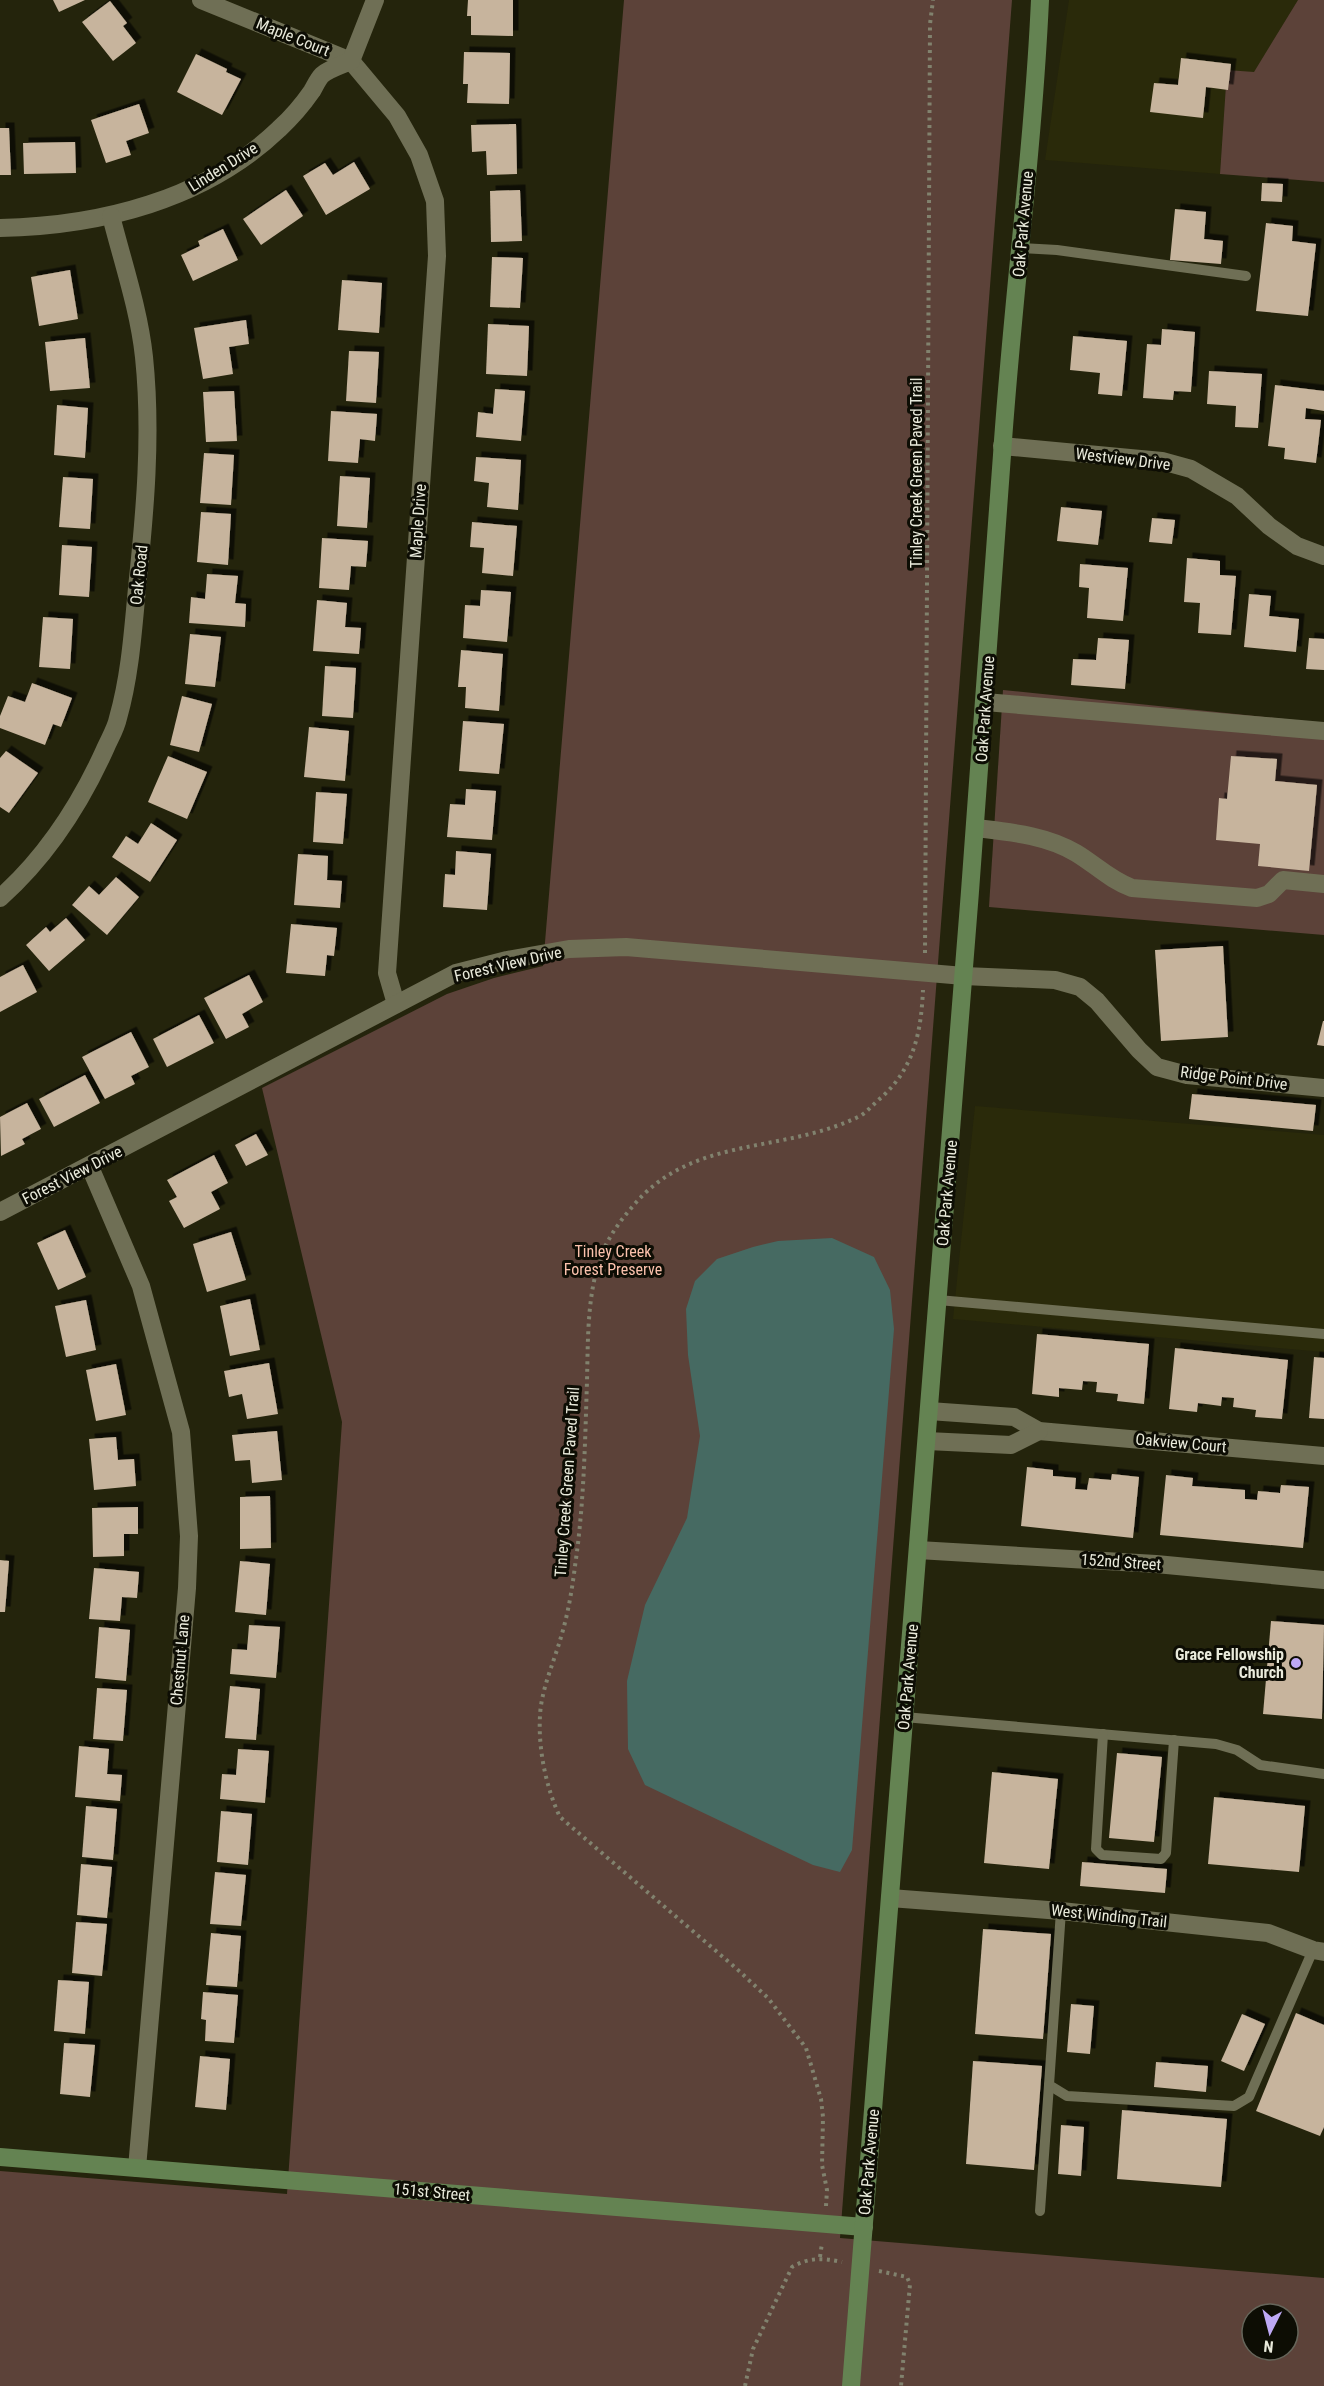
<svg xmlns="http://www.w3.org/2000/svg" width="1324" height="2386" font-family="'Roboto Condensed',sans-serif">
<style>
.built{fill:#2a2a0a}
.green{fill:#5c4239;fill-rule:evenodd}
.water{fill:#466a62}
.building{fill:#c7b49d;filter:url(#shadow)}
.lines{fill:none;stroke-linecap:round;stroke-linejoin:round}
.path{stroke:#81826e;stroke-width:4;stroke-dasharray:3 4.5;stroke-linecap:butt}
.lane{stroke:#6f6f55;stroke-width:10}
.street{stroke:#6f6f55;stroke-width:18}
.secondary{stroke:#648352;stroke-width:18}
.poi-dot{fill:#bea9f5;stroke:#0d0d04;stroke-width:2}
.labels{text-anchor:middle;dominant-baseline:central;stroke-width:6;stroke-linejoin:round;paint-order:stroke}
.street-label{font-size:16px;fill:#e9eadb;stroke:#0d0d04}
.park-label{font-size:16px;fill:#fcc2ad;stroke:#0d0d04}
.poi-label{font-size:16px;font-weight:bold;fill:#e9eadb;stroke:#0d0d04;text-anchor:end}
</style>
<defs>
<filter id="shadow"><feDropShadow dx="5.5" dy="-5.5" stdDeviation="0" flood-color="#0009"/></filter>
</defs>
<rect width="100%" height="100%" fill="#24240c"/>
<g class="built">
<polygon points="1069,0 1298,0 1254,73 1227,70 1220,174 1045,160"/>
<polygon points="975,1106 1324,1135 1324,1352 953,1319"/>
</g>
<g class="green">
<path d="M 624,0 L 1012,0 L 840,2238 L 1324,2278 L 1324,2386 L 0,2386 L 0,2171 L 287,2194 L 342,1422 L 262,1088 L 447,994 L 494,978 L 543,966 ZM 1252,2314 L 1288,2314 L 1288,2350 L 1252,2350 Z"/>
<polygon points="1298,0 1324,0 1324,182 1220,174 1227,70 1254,72"/>
<polygon points="1003,690 1324,723 1324,935 989,907"/>
</g>
<polygon class="water" points="832,1238 874,1257 890,1290 894,1329 852,1850 840,1872 813,1865 645,1785 628,1749 627,1681 645,1605 687,1518 700,1436 688,1355 686,1309 695,1281 717,1259 753,1247 778,1241"/>
<g class="building">
<polygon points="53,0 85,0 59,12"/>
<polygon points="468,0 513,0 513,36 471,35 471,16 467,16"/>
<polygon points="110,1 127,23 123,26 136,43 113,61 82,22"/>
<polygon points="464,52 510,53 509,104 467,103 468,84 463,84"/>
<polygon points="196,54 227,69 226,72 241,79 222,115 177,92"/>
<polygon points="1181,58 1231,64 1228,90 1206,87 1203,118 1150,112 1154,83 1178,85"/>
<polygon points="139,104 149,133 126,141 131,155 106,163 91,120"/>
<polygon points="516,124 517,174 487,175 486,151 472,152 471,125"/>
<polygon points="0,128 9,128 11,175 0,175"/>
<polygon points="75,142 76,173 24,174 23,143"/>
<polygon points="354,162 370,189 326,215 303,176 325,163 333,175"/>
<polygon points="1262,183 1283,184 1282,202 1261,201"/>
<polygon points="286,190 303,216 261,245 243,219"/>
<polygon points="520,190 522,241 491,242 490,191"/>
<polygon points="1175,209 1206,212 1204,239 1223,241 1221,264 1170,260"/>
<polygon points="1266,223 1293,226 1292,241 1316,244 1308,316 1256,311"/>
<polygon points="223,229 238,260 193,281 181,255 200,246 198,241"/>
<polygon points="492,257 523,258 520,308 490,307"/>
<polygon points="70,270 78,319 39,326 31,277"/>
<polygon points="342,280 382,283 379,333 338,330"/>
<polygon points="246,320 249,344 229,347 233,374 203,379 194,328"/>
<polygon points="488,324 529,326 527,376 486,374"/>
<polygon points="1162,329 1195,332 1191,392 1174,391 1173,400 1143,398 1147,344 1161,345"/>
<polygon points="1073,336 1127,341 1122,396 1098,394 1100,373 1070,370"/>
<polygon points="85,338 90,388 50,391 45,342"/>
<polygon points="349,351 379,352 376,403 346,401"/>
<polygon points="1209,371 1262,374 1258,428 1235,427 1236,406 1207,404"/>
<polygon points="1275,385 1324,391 1324,411 1306,408 1305,419 1321,420 1316,463 1284,459 1285,448 1268,446"/>
<polygon points="495,389 525,391 521,441 476,437 478,412 493,414"/>
<polygon points="234,391 237,441 206,442 203,392"/>
<polygon points="57,405 88,408 85,458 54,455"/>
<polygon points="331,411 377,414 375,441 360,439 358,463 328,461"/>
<polygon points="204,453 234,455 231,505 200,503"/>
<polygon points="476,457 521,460 518,510 487,507 489,483 474,481"/>
<polygon points="340,476 370,478 367,528 337,526"/>
<polygon points="63,477 93,479 90,529 59,527"/>
<polygon points="1061,507 1102,511 1098,545 1057,541"/>
<polygon points="201,512 231,514 228,565 197,562"/>
<polygon points="1152,518 1175,520 1172,544 1149,542"/>
<polygon points="472,522 517,526 513,576 482,573 484,548 470,547"/>
<polygon points="322,538 368,541 366,567 351,566 349,590 319,588"/>
<polygon points="62,545 92,547 89,597 59,595"/>
<polygon points="1187,558 1220,561 1220,575 1236,576 1231,635 1198,633 1200,603 1184,602"/>
<polygon points="1080,564 1128,568 1123,621 1087,618 1089,588 1079,587"/>
<polygon points="207,574 238,576 235,603 246,604 245,627 189,623 191,597 205,599"/>
<polygon points="481,590 511,592 507,642 463,638 465,605 480,606"/>
<polygon points="1249,594 1271,596 1269,616 1299,619 1296,652 1244,647"/>
<polygon points="317,600 347,603 345,627 361,628 359,654 313,651"/>
<polygon points="43,617 73,619 70,669 39,667"/>
<polygon points="190,634 221,637 215,687 185,684"/>
<polygon points="1098,638 1129,640 1125,689 1071,685 1073,659 1096,660"/>
<polygon points="1309,638 1324,639 1324,670 1306,669"/>
<polygon points="461,650 503,654 499,711 465,708 466,687 458,687"/>
<polygon points="325,666 356,668 353,718 322,716"/>
<polygon points="32,683 72,698 61,727 53,724 45,745 0,728 0,716 8,696 25,702"/>
<polygon points="182,696 212,704 199,752 170,745"/>
<polygon points="463,721 504,724 499,774 459,771"/>
<polygon points="309,727 349,731 345,781 304,777"/>
<polygon points="6,751 38,773 9,813 0,807 0,758"/>
<polygon points="168,756 207,772 187,819 148,802"/>
<polygon points="1231,756 1277,759 1275,781 1317,785 1309,871 1258,866 1260,844 1216,840 1219,798 1227,799"/>
<polygon points="466,789 496,791 492,840 447,837 450,804 465,805"/>
<polygon points="316,792 347,794 343,844 313,842"/>
<polygon points="151,823 177,840 150,882 112,857 126,836 138,844"/>
<polygon points="456,851 491,854 487,910 443,907 445,874 455,875"/>
<polygon points="298,854 328,856 327,880 342,881 340,908 294,905"/>
<polygon points="116,877 139,897 107,935 72,905 89,886 99,895"/>
<polygon points="66,918 85,940 49,971 26,945 46,927 50,932"/>
<polygon points="291,924 337,928 334,956 327,955 325,976 286,973"/>
<polygon points="1223,946 1228,1037 1161,1041 1155,950"/>
<polygon points="23,965 37,992 0,1012 0,977"/>
<polygon points="249,975 263,1002 242,1014 249,1027 226,1039 204,998"/>
<polygon points="199,1015 214,1043 167,1067 153,1039"/>
<polygon points="1323,1021 1324,1021 1324,1046 1317,1045"/>
<polygon points="131,1032 149,1067 131,1076 135,1084 105,1099 82,1057"/>
<polygon points="85,1075 100,1103 54,1127 39,1099"/>
<polygon points="1192,1094 1316,1105 1313,1131 1189,1119"/>
<polygon points="27,1103 41,1129 22,1139 25,1144 1,1156 0,1117"/>
<polygon points="256,1134 268,1155 246,1166 235,1145"/>
<polygon points="214,1155 228,1183 211,1192 220,1209 184,1228 169,1201 177,1197 167,1180"/>
<polygon points="65,1230 86,1277 58,1290 37,1243"/>
<polygon points="231,1232 246,1280 207,1292 193,1244"/>
<polygon points="250,1299 260,1350 230,1356 220,1306"/>
<polygon points="86,1300 96,1350 66,1357 55,1306"/>
<polygon points="1037,1334 1149,1344 1144,1404 1117,1401 1118,1394 1096,1392 1097,1382 1083,1381 1082,1390 1059,1388 1059,1397 1032,1394"/>
<polygon points="1175,1348 1288,1360 1282,1419 1255,1417 1256,1410 1233,1407 1234,1398 1222,1397 1221,1406 1198,1403 1197,1412 1169,1409"/>
<polygon points="1314,1357 1324,1358 1324,1419 1309,1418"/>
<polygon points="269,1363 278,1414 247,1419 242,1394 229,1397 224,1371"/>
<polygon points="116,1364 126,1415 96,1421 86,1370"/>
<polygon points="277,1431 282,1480 252,1483 250,1460 235,1461 232,1435"/>
<polygon points="116,1437 118,1460 134,1459 136,1486 94,1490 89,1439"/>
<polygon points="1027,1467 1053,1470 1053,1476 1076,1478 1075,1489 1087,1490 1089,1478 1111,1480 1112,1474 1139,1477 1133,1538 1021,1526"/>
<polygon points="1166,1475 1193,1478 1192,1486 1245,1490 1245,1499 1257,1500 1258,1491 1280,1493 1281,1485 1309,1487 1303,1548 1160,1535"/>
<polygon points="270,1496 271,1548 240,1549 240,1497"/>
<polygon points="138,1507 138,1534 124,1534 124,1556 93,1557 92,1508"/>
<polygon points="0,1560 9,1561 5,1612 0,1612"/>
<polygon points="240,1561 270,1564 266,1615 235,1612"/>
<polygon points="94,1568 139,1572 137,1598 122,1597 120,1621 89,1619"/>
<polygon points="1271,1621 1324,1625 1322,1719 1263,1714"/>
<polygon points="249,1625 280,1627 276,1678 230,1674 232,1649 247,1650"/>
<polygon points="99,1627 130,1630 126,1681 95,1678"/>
<polygon points="230,1686 260,1689 256,1740 225,1738"/>
<polygon points="97,1688 127,1690 123,1741 93,1739"/>
<polygon points="79,1746 109,1749 107,1774 122,1775 120,1801 75,1797"/>
<polygon points="238,1749 269,1751 265,1803 220,1799 222,1774 236,1775"/>
<polygon points="1117,1753 1162,1757 1154,1842 1109,1838"/>
<polygon points="992,1772 1058,1779 1049,1869 984,1863"/>
<polygon points="1214,1797 1305,1806 1299,1872 1208,1864"/>
<polygon points="86,1806 117,1809 113,1860 82,1857"/>
<polygon points="221,1811 252,1814 248,1865 217,1862"/>
<polygon points="1082,1862 1167,1869 1165,1893 1080,1886"/>
<polygon points="81,1864 112,1867 107,1918 77,1915"/>
<polygon points="215,1872 246,1875 241,1926 210,1924"/>
<polygon points="76,1922 107,1924 102,1976 72,1973"/>
<polygon points="983,1929 1051,1934 1043,2039 975,2034"/>
<polygon points="211,1933 241,1936 237,1987 206,1985"/>
<polygon points="58,1980 89,1982 85,2034 54,2031"/>
<polygon points="203,1992 238,1995 234,2043 205,2041 206,2020 201,2019"/>
<polygon points="1071,2004 1094,2006 1090,2054 1067,2052"/>
<polygon points="1296,2013 1324,2025 1324,2127 1320,2136 1256,2111"/>
<polygon points="1242,2014 1265,2024 1244,2071 1221,2061"/>
<polygon points="64,2043 95,2045 90,2097 60,2094"/>
<polygon points="200,2056 230,2059 226,2110 195,2107"/>
<polygon points="973,2061 1042,2066 1034,2170 966,2164"/>
<polygon points="1156,2062 1208,2066 1206,2092 1154,2087"/>
<polygon points="1122,2110 1227,2119 1221,2187 1117,2179"/>
<polygon points="1061,2125 1084,2127 1081,2176 1058,2174"/>
</g>
<g class="lines">
<g class="path">
<polyline points="925,953 930,24 933,0"/>
<path d="M 826,2206 L 827,2190 L 822,2165 L 823,2117 L 821,2099 L 806,2048 L 768,1998 L 737,1969 L 560,1817 C 546,1788 538,1748 540,1716 C 541,1690 554,1662 561,1637 C 568,1614 572,1590 575,1566 C 584,1505 585,1443 587,1381 C 588,1341 587,1297 600,1259 C 607,1239 619,1222 633,1206 C 692,1135 782,1154 858,1117 C 867,1113 874,1103 882,1097 C 914,1067 921,1033 923,990"/>
<polyline points="820,2257 822,2243"/>
<polyline points="879,2271 907,2277 910,2284 901,2386"/>
<path d="M 745,2386 L 753,2349 L 792,2267 C 810,2257 823,2258 842,2262"/>
</g>
<g class="lane">
<polyline points="1021,248 1057,250 1246,276"/>
<polyline points="938,1300 1324,1334"/>
<polyline points="904,1717 1216,1744 1237,1750 1260,1765 1324,1774"/>
<polyline points="1103,1734 1096,1849 1102,1855 1161,1859 1166,1853 1174,1740"/>
<polyline points="1061,1911 1049,2085 1067,2096 1234,2106 1249,2097 1313,1950"/>
<polyline points="1040,2211 1049,2085"/>
</g>
<g class="street">
<polyline points="201,0 351,61 397,116 419,155 435,201 437,256 387,973 396,1004"/>
<path d="M 0,228 C 100,226 205,200 279,129 C 291,118 303,104 312,91 C 315,86 318,79 322,75 C 329,69 342,65 351,61 L 375,0"/>
<polyline points="1002,446 1162,461 1191,469 1237,496 1269,526 1297,546 1324,556"/>
<polyline points="985,702 1324,731"/>
<path d="M 976,828 C 1009,832 1046,835 1076,853 C 1096,865 1110,880 1132,888 L 1257,898 L 1269,894 L 1283,880 L 1324,884"/>
<path d="M 0,898 C 46,857 81,803 106,747 C 110,738 116,728 118,718 C 130,676 133,631 137,588 C 145,512 152,434 144,357 C 139,310 123,263 111,216"/>
<polyline points="90,1167 141,1286 181,1432 189,1536 187,1588 137,2168"/>
<polyline points="0,1212 456,973 507,960 569,949 626,947 964,976 1055,980 1080,987 1097,1001 1139,1050 1157,1067 1187,1075 1324,1088"/>
<polyline points="929,1411 1014,1417 1039,1431 1324,1456"/>
<polyline points="927,1441 1011,1445 1039,1431"/>
<polyline points="918,1550 1156,1564 1324,1580"/>
<polyline points="890,1898 1061,1911 1268,1933 1313,1950 1324,1952"/>
</g>
<g class="secondary">
<polyline points="0,2157 864,2227"/>
<path d="M 851,2386 C 901,1742 957,1099 1002,455 C 1012,304 1033,152 1040,0"/>
</g>
</g>
<circle class="poi-dot" cx="1296" cy="1663" r="6"/>
<g class="labels">
<g class="street-label">
<text transform="translate(293 37) rotate(22)">Maple Court</text>
<text transform="translate(223 167) rotate(-32)">Linden Drive</text>
<text transform="translate(1023 224) rotate(-85)">Oak Park Avenue</text>
<text transform="translate(1123 459) rotate(7)">Westview Drive</text>
<text transform="translate(916 473) rotate(-90)">Tinley Creek Green Paved Trail</text>
<text transform="translate(418 521) rotate(-86)">Maple Drive</text>
<text transform="translate(139 575) rotate(-84)">Oak Road</text>
<text transform="translate(985 709) rotate(-86)">Oak Park Avenue</text>
<text transform="translate(508 964) rotate(-13)">Forest View Drive</text>
<text transform="translate(1234 1078) rotate(7)">Ridge Point Drive</text>
<text transform="translate(72 1175) rotate(-27)">Forest View Drive</text>
<text transform="translate(947 1193) rotate(-85)">Oak Park Avenue</text>
<text transform="translate(1181 1443) rotate(5)">Oakview Court</text>
<text transform="translate(567 1482) rotate(-86)">Tinley Creek Green Paved Trail</text>
<text transform="translate(1121 1562) rotate(4)">152nd Street</text>
<text transform="translate(180 1660) rotate(-85)">Chestnut Lane</text>
<text transform="translate(908 1677) rotate(-85)">Oak Park Avenue</text>
<text transform="translate(1109 1916) rotate(6)">West Winding Trail</text>
<text transform="translate(869 2162) rotate(-85)">Oak Park Avenue</text>
<text transform="translate(432 2192) rotate(5)">151st Street</text>
</g>
<g class="park-label">
<text x="613" y="1251">Tinley Creek<tspan x="613" dy="18">Forest Preserve</tspan></text>
</g>
<g class="poi-label">
<text x="1284" y="1654">Grace Fellowship<tspan x="1284" dy="18">Church</tspan></text>
</g>
</g>
<g transform="translate(1270 2332) rotate(186)"><circle r="28" fill="#0d0d04" stroke="#65655a" stroke-width="1.5"/>
<path d="M0-4.5L10 22L0 15L-10 22Z" fill="#bea9f5"/>
<text y="-9" font-size="16" font-weight="bold" text-anchor="middle" fill="#e9eadb">N</text>
</g>
</svg>
